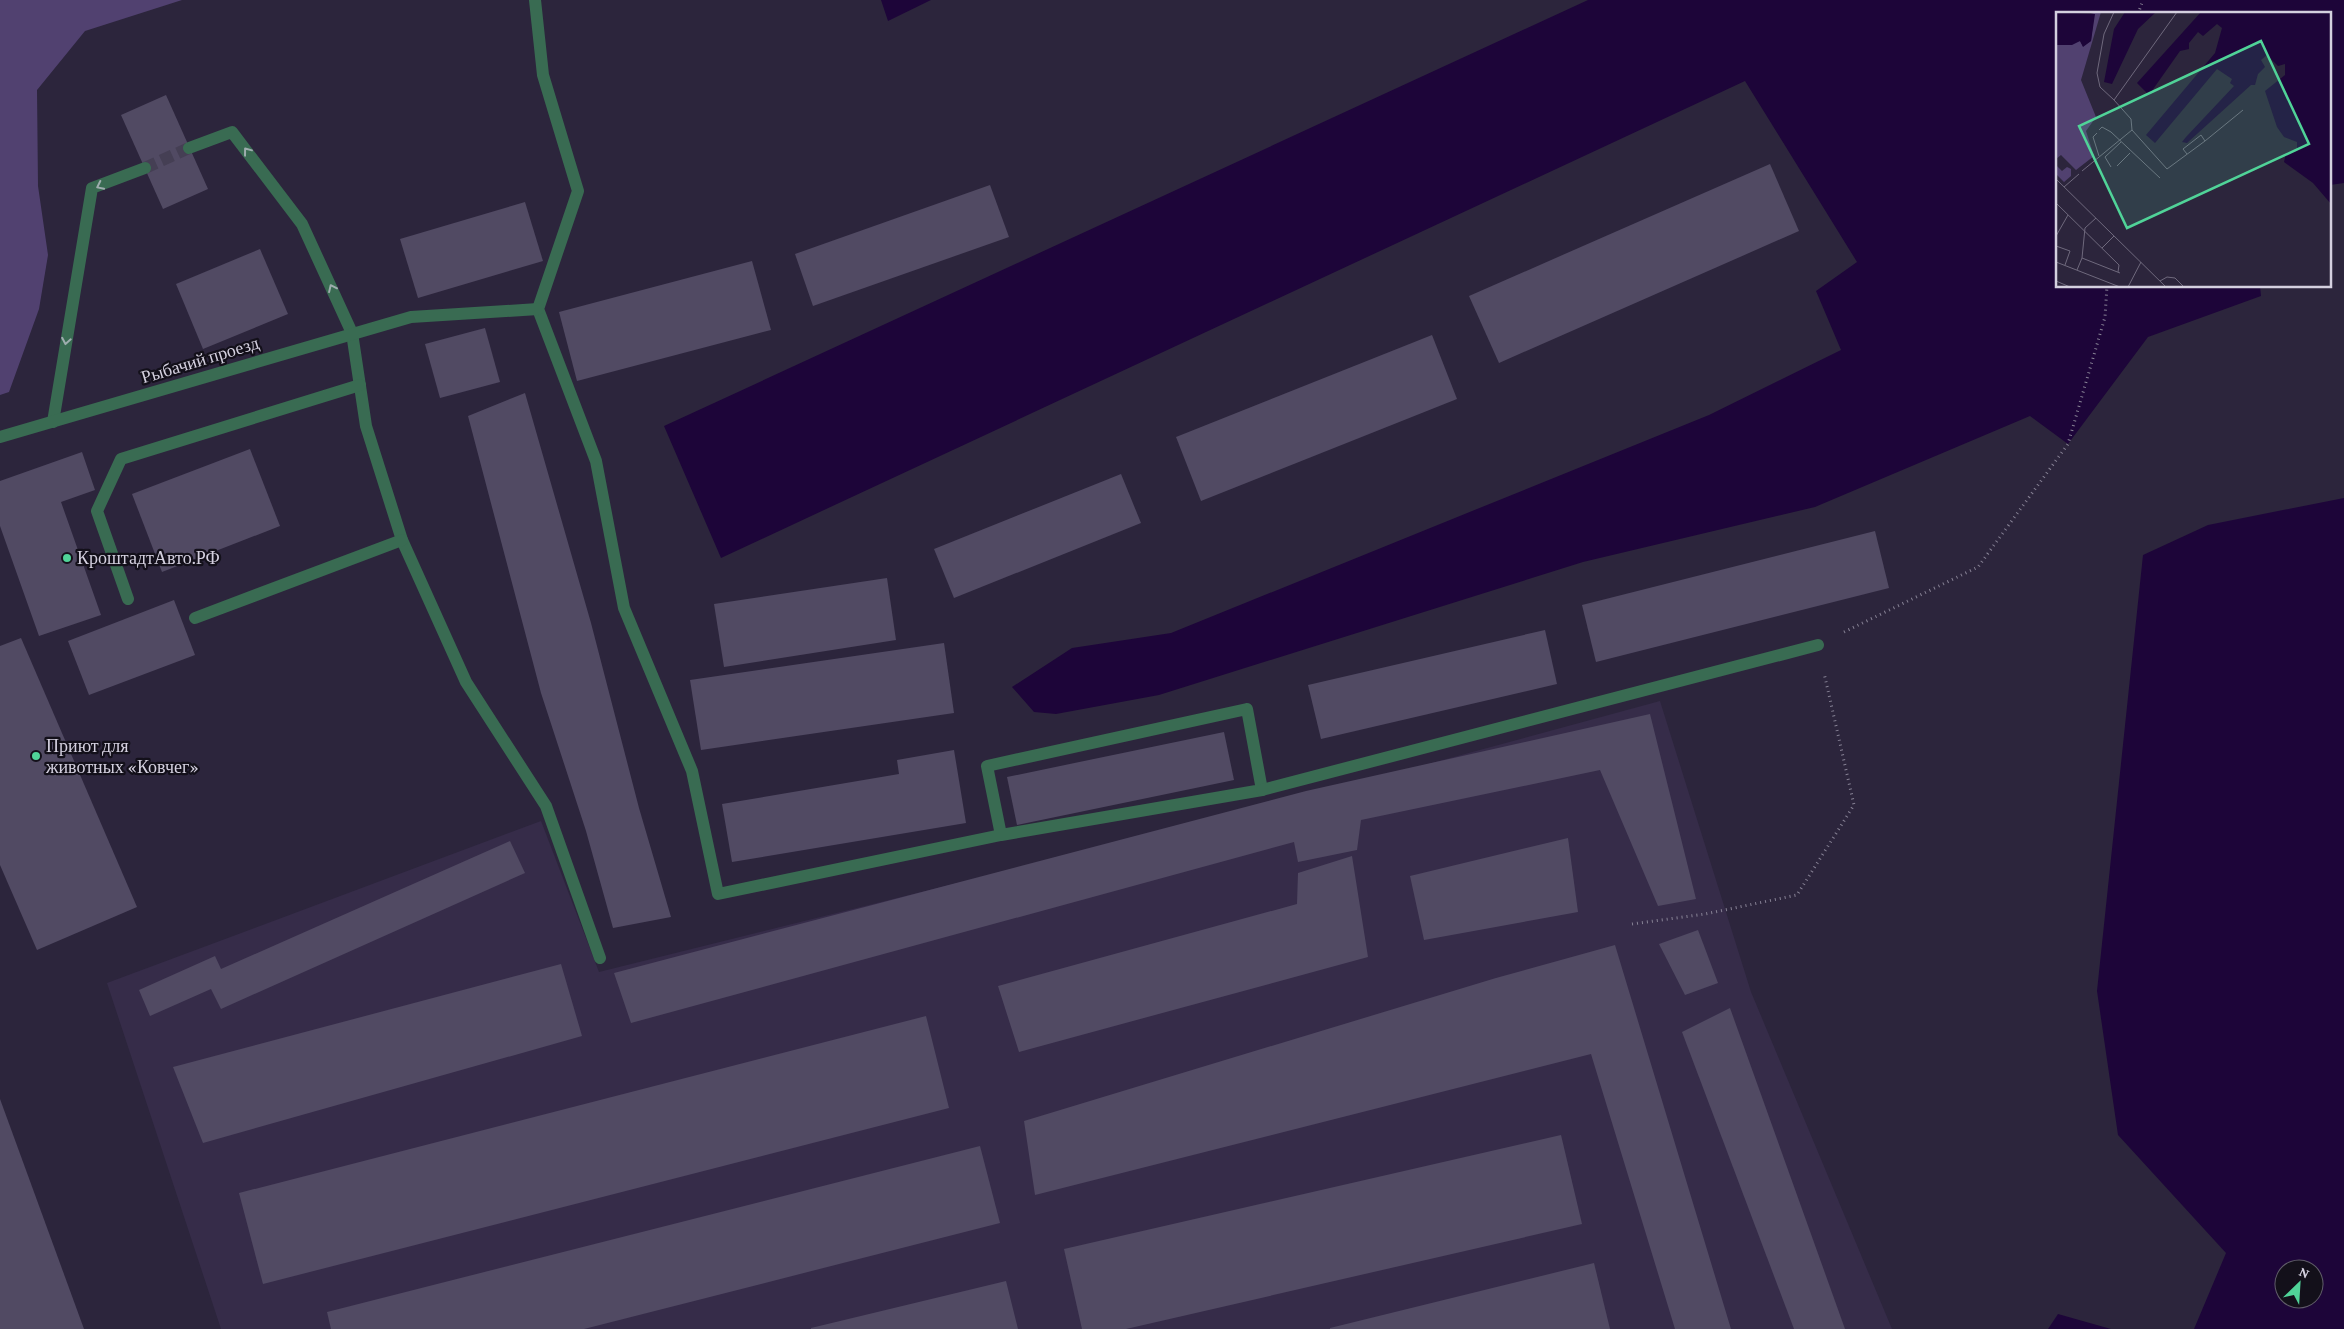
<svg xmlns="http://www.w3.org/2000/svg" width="2344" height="1329" font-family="'Crimson Pro',serif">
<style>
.built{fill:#362c49}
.green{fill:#514170}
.water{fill:#1d0539;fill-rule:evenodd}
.building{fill:#514a63}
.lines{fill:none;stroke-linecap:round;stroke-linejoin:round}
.minor-tunnel{stroke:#453f54;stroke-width:12;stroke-dasharray:12 6;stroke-linecap:butt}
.path{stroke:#878295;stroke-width:3;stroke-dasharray:1 4;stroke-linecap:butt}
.minor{stroke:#396b52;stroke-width:12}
.oneway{stroke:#9eadae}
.poi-dot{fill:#50d398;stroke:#13101a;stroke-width:2}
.labels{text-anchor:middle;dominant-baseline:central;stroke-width:4.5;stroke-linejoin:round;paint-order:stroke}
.street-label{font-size:18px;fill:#d4d0df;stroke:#13101a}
.poi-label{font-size:18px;fill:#d4d0df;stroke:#13101a;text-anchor:start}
.inset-road{fill:none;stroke:#6f697d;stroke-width:1}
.view{fill:#50d398;fill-opacity:0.15;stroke:#50d398;stroke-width:2.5}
.inset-edge{fill:none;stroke:#d4d0df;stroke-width:2.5}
</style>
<rect width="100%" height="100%" fill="#2c253c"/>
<polygon class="built" points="1660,701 1751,992 1892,1329 221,1329 107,983 541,821 599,972 1325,792"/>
<polygon class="green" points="0,0 182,0 85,31 37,90 38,186 48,255 39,309 9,392 0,395"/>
<g class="water">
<polygon points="881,0 931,0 888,21"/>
<polygon points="1588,0 2344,0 2344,183 2330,185 2330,14 2058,14 2058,286 2260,286 2261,296 2148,337 2068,444 2030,416 1815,507 1583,562 1159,695 1056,714 1034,712 1012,687 1072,648 1171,633 1709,415 1841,350 1816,291 1857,262 1745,81 721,558 664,426"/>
<path d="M 2344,498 L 2344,1329 L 2194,1329 L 2226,1253 L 2118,1135 L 2097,991 L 2143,555 L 2208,525 ZM 2284,1269 L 2314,1269 L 2314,1299 L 2284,1299 Z"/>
<polygon points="2058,1314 2111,1329 2048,1329"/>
</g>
<g class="building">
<polygon points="166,95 208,189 163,209 121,115"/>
<polygon points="1770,164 1799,231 1499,363 1469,296"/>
<polygon points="990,185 1009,237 813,306 795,254"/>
<polygon points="525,202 543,261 418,298 400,239"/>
<polygon points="260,249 288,314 203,349 176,284"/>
<polygon points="752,261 771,330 577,381 559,312"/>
<polygon points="485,328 500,382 440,398 425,344"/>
<polygon points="1432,335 1457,399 1201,501 1176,437"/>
<polygon points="525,393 591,623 639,808 671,917 613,928 586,831 541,693 468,416"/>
<polygon points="250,449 280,526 162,572 132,494"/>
<polygon points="82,452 95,490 61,502 101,615 39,636 0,526 0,481"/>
<polygon points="1121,474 1141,523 954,598 934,549"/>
<polygon points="1875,531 1889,588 1596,662 1582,605"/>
<polygon points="887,578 896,640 724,667 714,604"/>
<polygon points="174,600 195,655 89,695 68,641"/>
<polygon points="1545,630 1557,684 1321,739 1308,685"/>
<polygon points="21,638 137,907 37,950 0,865 0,646"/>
<polygon points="944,643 954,713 701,750 690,680"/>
<polygon points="1650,714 1696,899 1658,906 1600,770 1361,820 1357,850 1298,862 1294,842 631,1023 614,973 1306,791"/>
<polygon points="1224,732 1234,780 1017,825 1007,777"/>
<polygon points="954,750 966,823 732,862 722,804 899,774 897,760"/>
<polygon points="1568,838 1578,912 1424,940 1410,876"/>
<polygon points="510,841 525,873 221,1009 211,989 150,1016 139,990 215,956 221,969"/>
<polygon points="1352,856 1368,957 1019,1052 998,986 1297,904 1298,873"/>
<polygon points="1698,930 1718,983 1685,995 1659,944"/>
<polygon points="1615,945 1731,1329 1675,1329 1591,1054 1035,1195 1024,1121 1496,978"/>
<polygon points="561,964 582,1036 203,1143 173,1067"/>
<polygon points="1730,1008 1845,1329 1794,1329 1682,1032"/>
<polygon points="926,1016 949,1108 263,1284 239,1193"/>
<polygon points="0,1099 84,1329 0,1329"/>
<polygon points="1561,1135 1582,1224 1126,1329 1082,1329 1064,1249"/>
<polygon points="980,1146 1000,1223 584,1329 331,1329 327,1312"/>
<polygon points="1594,1263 1610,1329 1330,1329 1330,1328"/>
<polygon points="1006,1281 1018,1329 811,1329 811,1328"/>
</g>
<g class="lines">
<polyline class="minor-tunnel" points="145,168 189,148"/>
<g class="path">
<polyline points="2138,14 2143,0"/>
<polyline points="1844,632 1978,567 2068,444 2105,317 2107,286"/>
<polyline points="1632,924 1705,914 1797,895 1854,805 1824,673"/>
</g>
<g class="minor">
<polyline points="535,0 543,75 578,191 538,309 596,461 624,608 692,771 718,894 1001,835 1262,790 1247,709 987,766 1001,835"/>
<polyline points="189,148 232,132 302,224 352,333 366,426 402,540 466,682 546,806 600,958"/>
<polyline points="53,422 92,188 145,168"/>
<polyline points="0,437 411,317 538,309"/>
<polyline points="128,599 97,511 121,459 360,385"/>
<polyline points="195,618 402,540"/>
<polyline points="1262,790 1818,645"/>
</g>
</g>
<defs><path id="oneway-chevron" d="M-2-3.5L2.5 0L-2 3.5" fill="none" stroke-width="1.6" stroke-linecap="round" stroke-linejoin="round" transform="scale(1.25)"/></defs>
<g class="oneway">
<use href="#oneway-chevron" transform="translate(247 151) rotate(-127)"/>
<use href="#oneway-chevron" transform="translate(100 186) rotate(154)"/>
<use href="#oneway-chevron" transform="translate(332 288) rotate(-115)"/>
<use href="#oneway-chevron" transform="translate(66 341) rotate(100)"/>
</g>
<g class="poi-dot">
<circle cx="67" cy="558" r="5"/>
<circle cx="36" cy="756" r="5"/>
</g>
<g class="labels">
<g class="street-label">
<text transform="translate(200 360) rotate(-17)">Рыбачий проезд</text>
</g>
<g class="poi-label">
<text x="77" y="558">КроштадтАвто.РФ</text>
<text x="46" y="746">Приют для<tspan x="46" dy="21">животных «Ковчег»</tspan></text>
</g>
</g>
<g transform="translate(2056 12)">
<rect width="275" height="275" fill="#2c253c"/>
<path d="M 31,0 L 45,0 L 25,68 L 40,105 L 30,119 L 38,144 L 20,158 L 5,143 L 0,147 L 0,33 L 24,29 L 27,34 L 35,29 L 38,2 ZM 0,153 L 6,159 L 11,155 L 15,157 L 15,164 L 8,170 L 0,162 Z" fill="#514170"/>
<path d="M 0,0 L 39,2 L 35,29 L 27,35 L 24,29 L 16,33 L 0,33 ZM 69,0 L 100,0 L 82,17 L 56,72 L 48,70 L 58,17 ZM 145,0 L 275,0 L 275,192 L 257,171 L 228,150 L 230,141 L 241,139 L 241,130 L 228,125 L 221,115 L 209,79 L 229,63 L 229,52 L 222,54 L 211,43 L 205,48 L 209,55 L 202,62 L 199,73 L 195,73 L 131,131 L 126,130 L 130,125 L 178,74 L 174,71 L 176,67 L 161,57 L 99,131 L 90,123 L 159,41 L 166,16 L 161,12 L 147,24 L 142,20 L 133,31 L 133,37 L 124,39 L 93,83 L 81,71 Z" fill="#1d0539"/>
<path class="inset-road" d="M 58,0 L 48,22 L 41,61 L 44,75 L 58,88 L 121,0M 58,88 L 75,107 L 76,118 L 111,157 L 149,129 L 145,123 L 127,137 L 131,142M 43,118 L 46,115 L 55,120 L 104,166M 41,121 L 37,125 L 43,144M 149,129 L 187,98M 61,154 L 74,141M 55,155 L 49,145 L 65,130M 26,159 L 76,118M 0,167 L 110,275M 8,175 L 23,162M 0,191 L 63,253 L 62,260M 0,224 L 12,203M 0,234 L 14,239 L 9,253M 46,236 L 58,224M 26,246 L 64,261M 0,250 L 64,275M 21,258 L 26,246 L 29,216 L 40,206M 0,269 L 14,275M 104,269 L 111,265 L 119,266 L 128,275M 72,275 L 85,250"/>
<path class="view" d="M 205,29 L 253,132 L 71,216 L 23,114 Z"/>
<rect width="275" height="275" class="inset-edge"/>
</g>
<g transform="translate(2299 1284) rotate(25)"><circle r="24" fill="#13101a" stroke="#605d69"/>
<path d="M0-4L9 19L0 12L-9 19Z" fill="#50d398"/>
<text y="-8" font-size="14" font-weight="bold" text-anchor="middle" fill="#d4d0df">N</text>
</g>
</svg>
